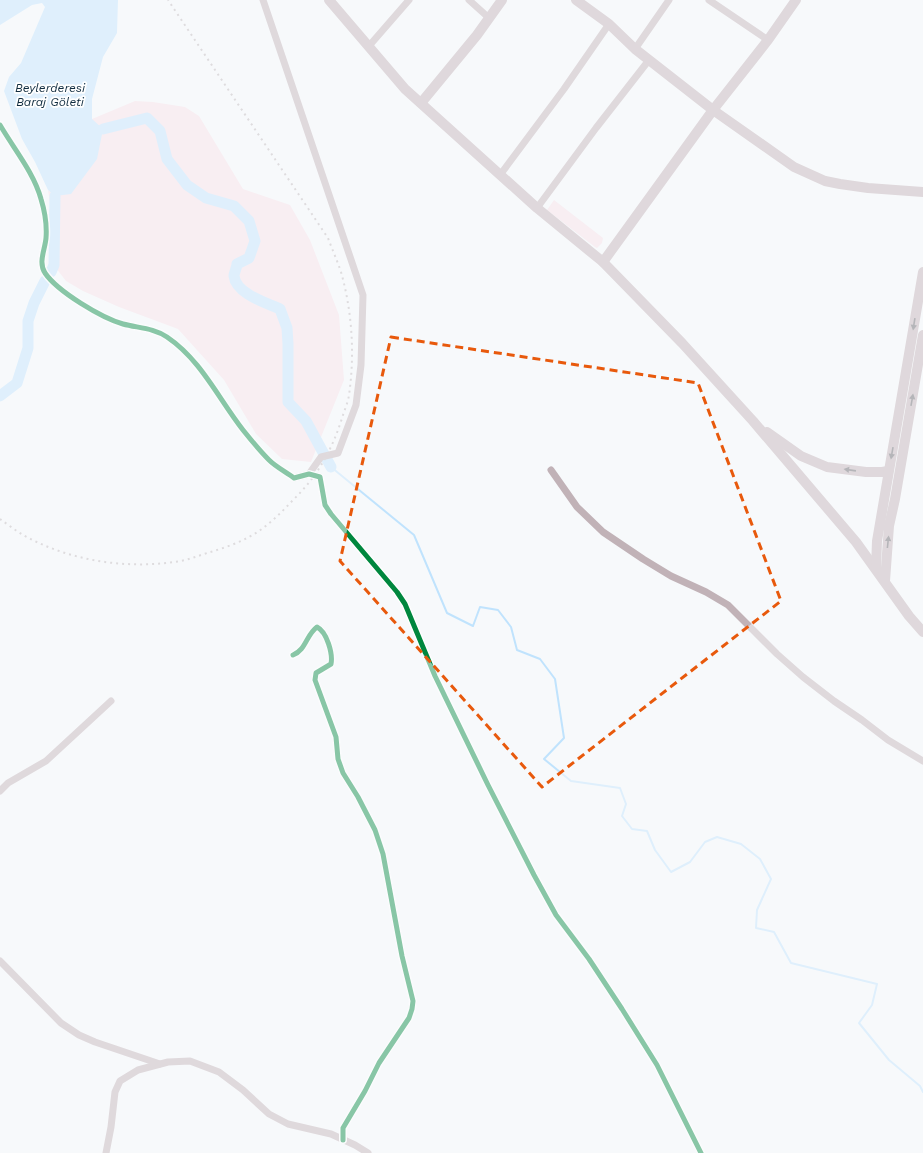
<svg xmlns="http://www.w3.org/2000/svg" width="923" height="1153" font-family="'Work Sans',sans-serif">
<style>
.green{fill:#f8e0e7}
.water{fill:#c0e3fd}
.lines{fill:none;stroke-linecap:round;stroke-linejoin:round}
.stream{stroke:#c0e3fd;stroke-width:2}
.river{stroke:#c0e3fd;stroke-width:11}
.street{stroke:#c1b2b7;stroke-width:7}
.secondary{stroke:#c0b0b5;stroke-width:10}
.rail{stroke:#bfb8bb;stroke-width:2;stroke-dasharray:2 4;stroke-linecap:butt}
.cycleway-casing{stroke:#fff;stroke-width:8}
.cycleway{stroke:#00873e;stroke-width:5}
.oneway{fill:#656369}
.marked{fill:none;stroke:#e8590c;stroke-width:3;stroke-dasharray:8 5;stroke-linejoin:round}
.labels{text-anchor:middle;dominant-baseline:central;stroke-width:3.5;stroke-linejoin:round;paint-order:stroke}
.water-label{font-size:12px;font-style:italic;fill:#112d40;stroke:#fff}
</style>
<rect width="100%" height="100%" fill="#f7f9fb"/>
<g class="green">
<polygon points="135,101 153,102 185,107 199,116 243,189 290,205 310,240 339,315 344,380 311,462 282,459 256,434 224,380 178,329 119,307 83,291 66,281 49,259 53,224 48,190 55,196 92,119"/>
<polygon points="554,200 603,238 602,243 597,248 595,247 547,210"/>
</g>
<polygon class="water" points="0,0 118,0 117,33 103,57 92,99 92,119 103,129 97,159 71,194 55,196 48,190 35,162 22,139 4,91 9,77 21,63 45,7 42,3 32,5 0,25"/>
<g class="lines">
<polyline class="stream" points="331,467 414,535 447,613 473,626 480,607 498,610 511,627 517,650 540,659 555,679 564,738 544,759 571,781 620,788 626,804 622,816 632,829 647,831 655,850 671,872 690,862 705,842 717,837 741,844 760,859 771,879 757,910 756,928 774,932 791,963 877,984 872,1005 859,1023 889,1060 920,1086 923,1092"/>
<g class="river">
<path d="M 103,129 L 147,118 L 160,131 L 167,159 L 187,185 L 206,198 L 234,206 L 249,221 L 255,241 L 249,258 L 237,264 C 237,267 234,273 234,276 C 236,294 267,303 280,309 L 287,328 L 288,344 L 288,402 L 306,421 L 331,467"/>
<polyline points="51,272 54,265 55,196"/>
<polyline points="0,396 17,383 28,348 28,321 34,303 45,281"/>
</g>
<g class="street">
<polyline points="263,0 363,295 361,365 356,405 338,453 321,457 309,474"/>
<polyline points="469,0 489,18"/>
<polyline points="709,0 768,40"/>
<polyline points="369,46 409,0"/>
<polyline points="635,49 669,0"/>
<path d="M 0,125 C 14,149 34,173 41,199 C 45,212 47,225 46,238 C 45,250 38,262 45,273 C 58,292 102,318 123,324 C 138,328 154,328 167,337 C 201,360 218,398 243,430 C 251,440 260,451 269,460 C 276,467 286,472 294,478 L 309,474 L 320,477 L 325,505 L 331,514 L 397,592 L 405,604 L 435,676 L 488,785 L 534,875 L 556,915 L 589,959 L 622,1009 L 657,1065 L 701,1153"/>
<polyline points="500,175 564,89 609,24"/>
<polyline points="537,208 596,128 649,60"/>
<polyline points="551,470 577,507 603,532 643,559 671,576 706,592 728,605 777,654 803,677 834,701 862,720 888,740 923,761"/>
<path d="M 293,655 C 306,650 306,635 317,627 C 327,632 333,654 331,664 L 316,673 L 315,680 L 336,737 L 338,759 L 343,773 L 358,797 L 375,830 L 383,854 L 402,956 L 413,1001 L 412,1009 L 409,1018 L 379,1063 L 365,1091 L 343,1128 L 343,1140"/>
<polyline points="0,791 8,783 46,761 111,701"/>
<polyline points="0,961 61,1023 79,1035 95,1042 160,1064"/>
<polyline points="106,1153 111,1127 115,1092 120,1081 138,1070 168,1062 190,1061 219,1072 243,1090 269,1114 288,1124 331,1134 355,1145 368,1153"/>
</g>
<g class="secondary">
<polyline points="329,0 405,89 537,208 603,262 682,343 753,421 856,542 909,616 923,632"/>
<polyline points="576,0 609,24 635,49 713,110 794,167 825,181 840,184 868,188 923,192"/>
<polyline points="421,103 477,35 502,0"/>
<polyline points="603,262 713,110 768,40 796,0"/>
<polyline points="767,432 801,456 827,467 866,472 882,472 888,471"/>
<polyline points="876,568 877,541 923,272"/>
<polyline points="885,581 889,526 895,499 923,335"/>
</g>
<path class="rail" d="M 0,519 C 7,524 15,530 23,535 C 70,561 127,570 181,561 C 190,559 198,556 207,553 C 221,549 236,544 249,537 C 266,528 280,514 293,500 C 318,476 333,448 343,415 C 345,409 348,402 349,395 C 355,354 352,311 341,272 C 337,260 332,249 328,238 L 168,0"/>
<defs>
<g id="cycleway">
<path d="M 0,125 C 14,149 34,173 41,199 C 45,212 47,225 46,238 C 45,250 38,262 45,273 C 58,292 102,318 123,324 C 138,328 154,328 167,337 C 201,360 218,398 243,430 C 251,440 260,451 269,460 C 276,467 286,472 294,478 L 309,474 L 320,477 L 325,505 L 331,514 L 397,592 L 405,604 L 435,676 L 488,785 L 534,875 L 556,915 L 589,959 L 622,1009 L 657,1065 L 701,1153"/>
<path d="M 293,655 C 306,650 306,635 317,627 C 327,632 333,654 331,664 L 316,673 L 315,680 L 336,737 L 338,759 L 343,773 L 358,797 L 375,830 L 383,854 L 402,956 L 413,1001 L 412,1009 L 409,1018 L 379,1063 L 365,1091 L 343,1128 L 343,1140"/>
</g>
</defs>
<use href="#cycleway" class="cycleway-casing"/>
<use href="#cycleway" class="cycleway"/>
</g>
<defs><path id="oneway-solid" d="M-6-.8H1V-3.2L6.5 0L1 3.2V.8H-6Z"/></defs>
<g class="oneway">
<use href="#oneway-solid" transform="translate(914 324) rotate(99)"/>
<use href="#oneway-solid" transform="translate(912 400) rotate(-80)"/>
<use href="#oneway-solid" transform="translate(892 453) rotate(100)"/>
<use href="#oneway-solid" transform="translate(850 470) rotate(-172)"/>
<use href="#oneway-solid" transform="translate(888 542) rotate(-84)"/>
</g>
<path d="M0 0H923V1153H0ZM 391,337 L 698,383 L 781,601 L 542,787 L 340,561 Z" fill="#f7f9fb" fill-opacity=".55" fill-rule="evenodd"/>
<path class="marked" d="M 391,337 L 698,383 L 781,601 L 542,787 L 340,561 Z"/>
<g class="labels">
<g class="water-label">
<text x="50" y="88">Beylerderesi<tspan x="50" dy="14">Baraj Göleti</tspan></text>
</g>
</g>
</svg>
